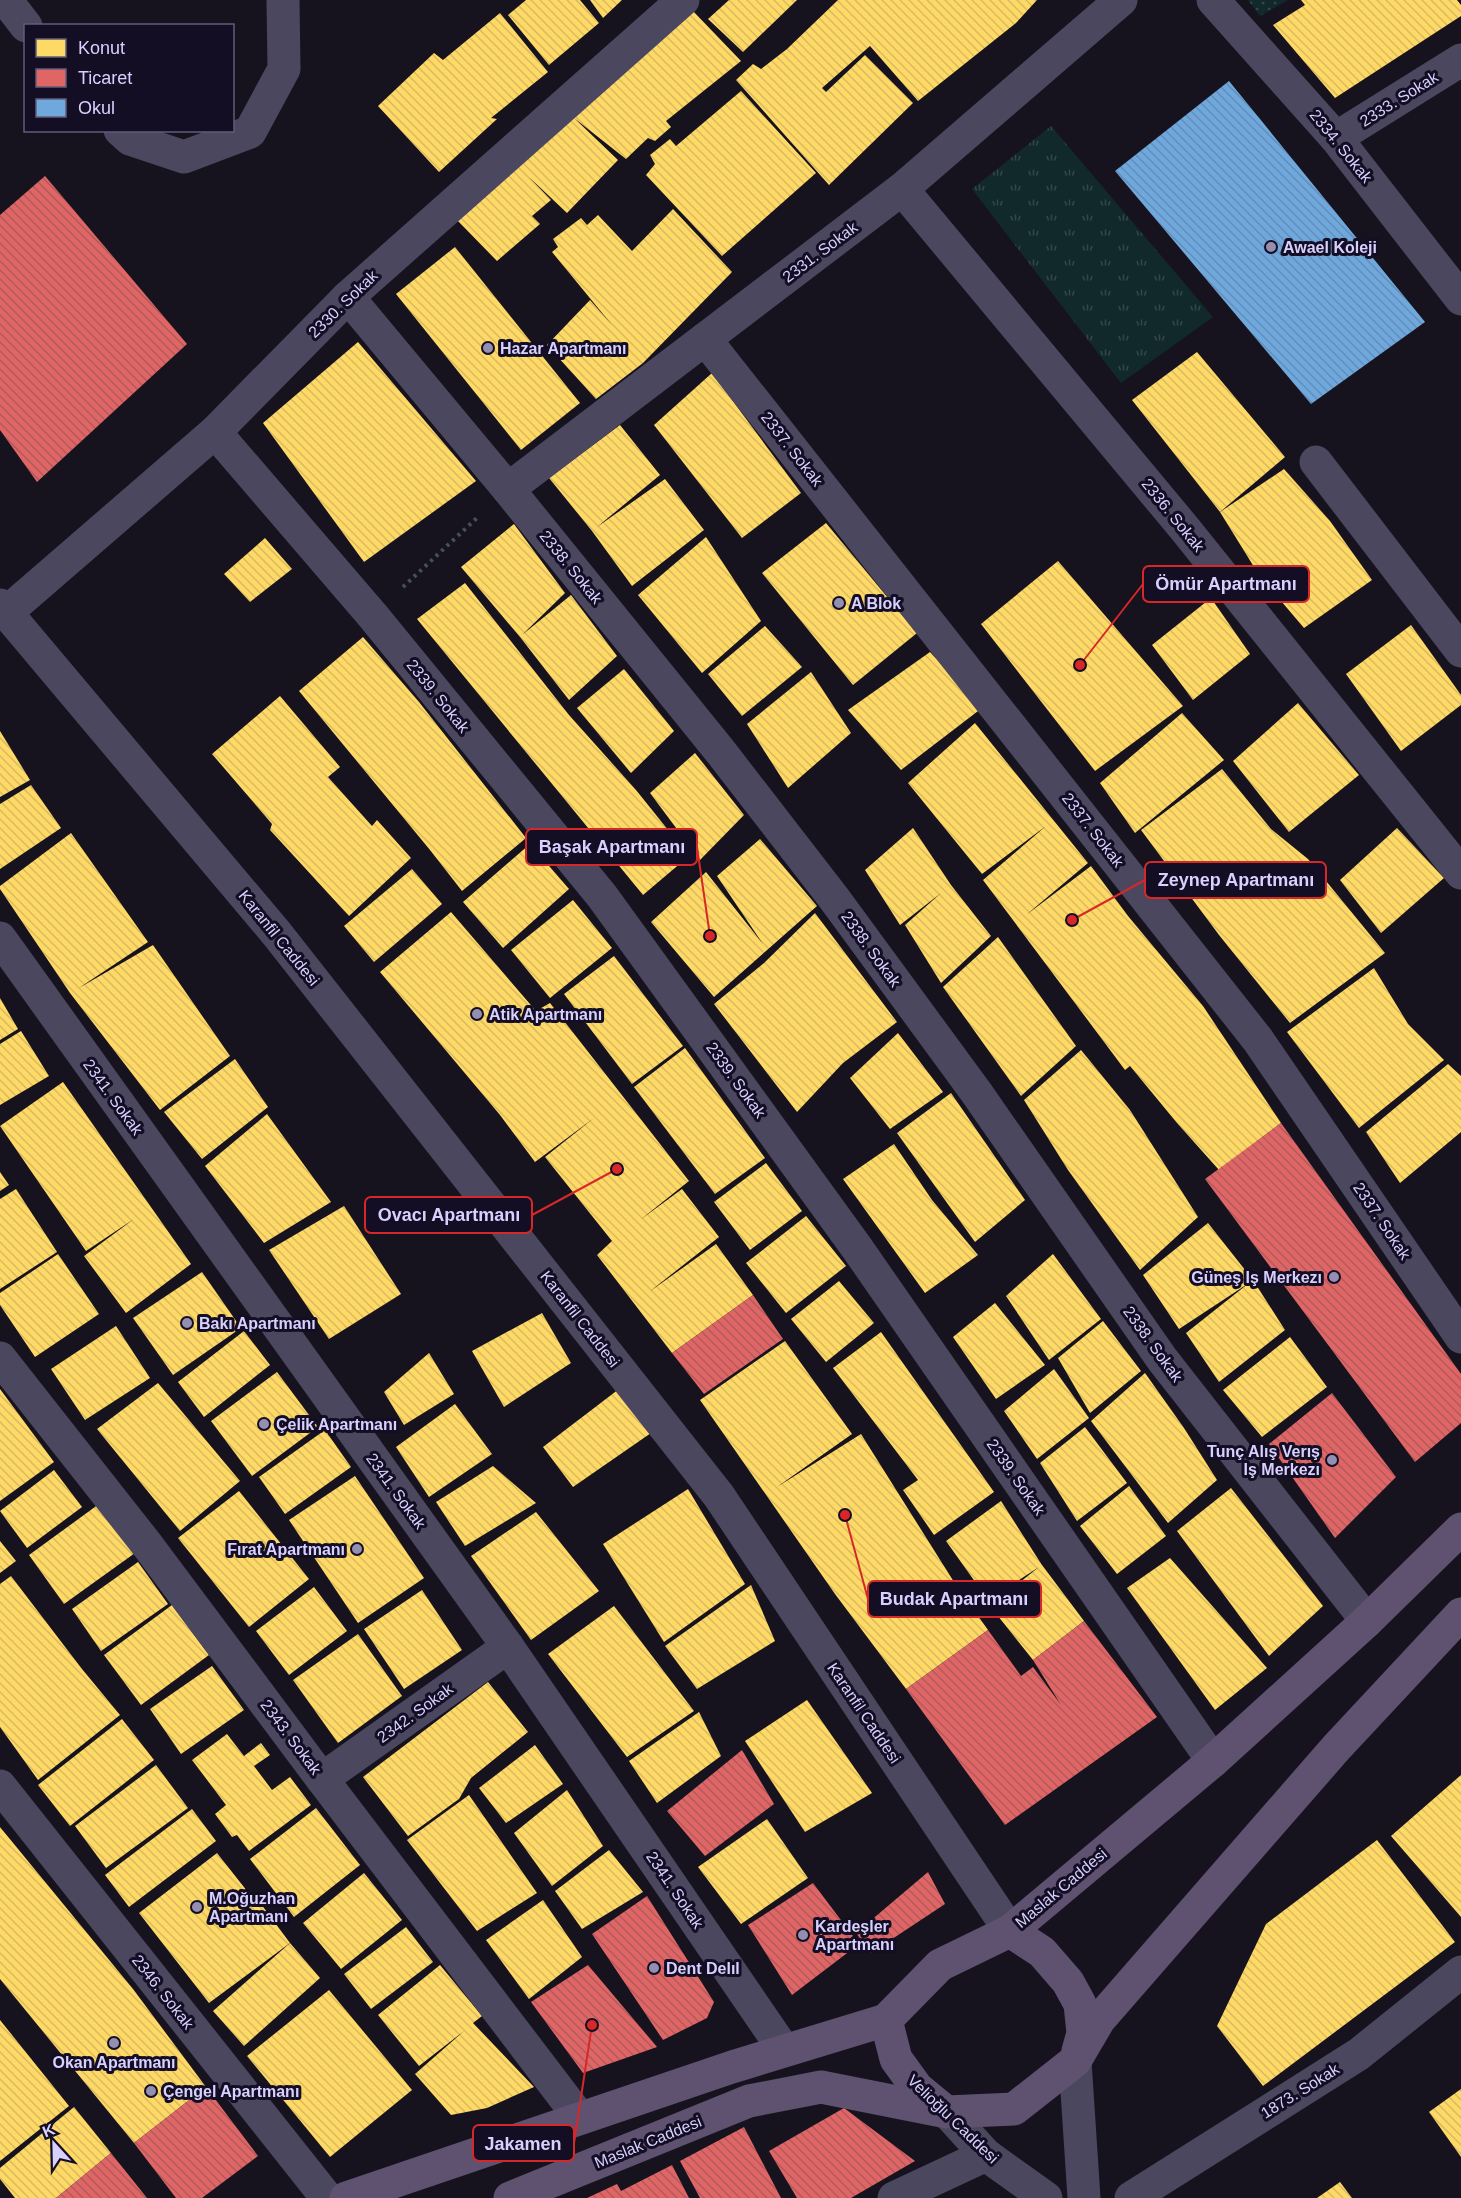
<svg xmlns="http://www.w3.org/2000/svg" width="1461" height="2198" font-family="Arial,sans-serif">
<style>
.grass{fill:url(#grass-tufts)}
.park{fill:url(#park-dots)}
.homes{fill:url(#homes-back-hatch)}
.shops{fill:url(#shops-back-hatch)}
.schools{fill:url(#schools-back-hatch)}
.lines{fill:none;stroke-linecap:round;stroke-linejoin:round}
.path{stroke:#45505f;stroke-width:4;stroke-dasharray:3 4.5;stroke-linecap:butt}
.minor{stroke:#4a475f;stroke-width:33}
.major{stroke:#5f5170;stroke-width:33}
.poi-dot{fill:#948eb0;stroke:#130e23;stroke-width:2}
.labels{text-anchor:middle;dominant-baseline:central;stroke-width:6;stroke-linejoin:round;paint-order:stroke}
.street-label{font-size:16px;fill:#d8d0ff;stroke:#130e23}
.poi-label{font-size:16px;font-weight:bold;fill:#d8d0ff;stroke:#130e23;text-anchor:start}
.leader{fill:none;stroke:#d62828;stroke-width:2}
.callout-dot{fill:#d62828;stroke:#130e23;stroke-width:2}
.callout{fill:#130e23;stroke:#d62828;stroke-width:2}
.callout-label{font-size:18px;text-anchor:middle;font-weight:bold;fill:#d8d0ff}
</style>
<defs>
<pattern id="grass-tufts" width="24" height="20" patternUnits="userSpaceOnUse" patternTransform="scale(1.5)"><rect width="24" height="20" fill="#11292b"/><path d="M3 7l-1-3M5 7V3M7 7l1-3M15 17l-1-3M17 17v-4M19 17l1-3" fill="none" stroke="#33474b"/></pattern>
<pattern id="park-dots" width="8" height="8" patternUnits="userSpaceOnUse" patternTransform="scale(1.5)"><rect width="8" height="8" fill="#11292b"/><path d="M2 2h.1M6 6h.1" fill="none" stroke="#33474b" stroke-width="1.8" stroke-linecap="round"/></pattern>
<pattern id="homes-back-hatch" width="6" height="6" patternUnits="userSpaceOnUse" patternTransform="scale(1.5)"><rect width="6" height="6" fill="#ffd966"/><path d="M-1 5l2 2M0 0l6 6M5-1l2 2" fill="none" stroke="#d9ba61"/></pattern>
<pattern id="shops-back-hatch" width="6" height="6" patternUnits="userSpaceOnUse" patternTransform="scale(1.5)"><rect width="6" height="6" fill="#e06666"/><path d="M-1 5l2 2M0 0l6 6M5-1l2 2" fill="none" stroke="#b05a5e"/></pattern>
<pattern id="schools-back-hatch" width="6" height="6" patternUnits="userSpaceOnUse" patternTransform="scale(1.5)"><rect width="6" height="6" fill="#6fa8dc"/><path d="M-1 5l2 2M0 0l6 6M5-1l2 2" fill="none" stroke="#648eb8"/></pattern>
</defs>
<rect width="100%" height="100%" fill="#16131e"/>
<polygon class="grass" points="1051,126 1213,317 1121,383 972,189"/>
<polygon class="park" points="1248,0 1288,0 1260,16"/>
<g class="homes">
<polygon points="526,0 580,0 599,23 549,65 508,15"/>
<polygon points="590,0 622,0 603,18"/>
<polygon points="729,0 797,0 743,52 708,19"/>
<polygon points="838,0 1037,0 1016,23 918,101 870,46 822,88 826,92 865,55 913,103 829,185 736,80 753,64 761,69 787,49"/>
<polygon points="1301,0 1457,0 1461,5 1461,16 1335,98 1273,25 1305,5"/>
<polygon points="692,10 741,61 666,121 671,127 655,141 648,138 626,159 574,118 618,160 567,213 529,177 551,200 532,216 540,224 497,261 456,219"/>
<polygon points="500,13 548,72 491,118 497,119 439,172 378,106 434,53 443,60"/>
<polygon points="741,91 816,173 722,256 646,175 655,164 650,155 670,139 676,146"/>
<polygon points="673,209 732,272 643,363 596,399 547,345 590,300 612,325 552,252 558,247 553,239 581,218 587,225 598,215 632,251"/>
<polygon points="455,247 580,403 521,450 396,294"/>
<polygon points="358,342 476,481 364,562 263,423"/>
<polygon points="1197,352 1285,457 1220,512 1132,400"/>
<polygon points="712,373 801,493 742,538 654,425"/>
<polygon points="620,425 660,475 597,527 665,479 704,530 632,586 592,531 549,478"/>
<polygon points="1284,469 1330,521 1372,580 1304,628 1259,575 1220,512"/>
<polygon points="826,523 917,633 853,685 762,573"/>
<polygon points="514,524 565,593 522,635 571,595 617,656 569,700 520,637 461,567"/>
<polygon points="706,537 761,621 702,673 638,595"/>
<polygon points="265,538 292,569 250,602 224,574"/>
<polygon points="1058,561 1183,706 1095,771 981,624"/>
<polygon points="465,583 569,715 636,790 689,856 643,895 417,619"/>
<polygon points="1211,598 1250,654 1193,700 1152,645"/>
<polygon points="1411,625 1461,695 1461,705 1401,751 1346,674"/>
<polygon points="765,626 802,667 742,716 708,674"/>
<polygon points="363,637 419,702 526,838 462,891 430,850 299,691"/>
<polygon points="930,652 982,708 901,770 848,710"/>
<polygon points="624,669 674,731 631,773 577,708"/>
<polygon points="811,672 851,733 788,788 747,724"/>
<polygon points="280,696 340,767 328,777 372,826 377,820 411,858 349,916 270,830 272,824 212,754"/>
<polygon points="1298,703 1359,775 1289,832 1233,761"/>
<polygon points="1182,713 1224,760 1135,833 1100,783"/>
<polygon points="975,723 1088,863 1026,915 1091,866 1128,916 1203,1006 1281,1123 1219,1170 1177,1123 1130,1066 1125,1070 983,880 1046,826 982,874 908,783"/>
<polygon points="0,731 30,780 0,797"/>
<polygon points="695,753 744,815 700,860 650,793"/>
<polygon points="1222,769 1271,829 1308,859 1385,953 1290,1023 1219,935 1141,830"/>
<polygon points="31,785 61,828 0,869 0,804"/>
<polygon points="913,828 951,885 991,936 941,983 905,925 941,893 900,925 865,870"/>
<polygon points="1397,828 1444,878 1381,933 1340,880"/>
<polygon points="71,833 148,942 79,988 153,945 230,1056 160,1110 70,993 0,889 0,886"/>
<polygon points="760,839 817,906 714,997 651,922 706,872 763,944 717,876"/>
<polygon points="530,844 569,889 503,948 463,902"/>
<polygon points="412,869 442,904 374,962 344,926"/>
<polygon points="573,900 612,948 550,998 511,950"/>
<polygon points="451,912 536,1011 550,1003 689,1181 640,1220 682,1189 719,1237 649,1292 716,1244 753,1295 672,1353 597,1255 612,1241 545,1157 594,1118 535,1162 500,1115 380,972"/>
<polygon points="815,913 897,1022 843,1063 797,1112 714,1004 764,963"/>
<polygon points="998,937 1076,1046 1021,1096 943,987"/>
<polygon points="614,956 683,1046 632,1084 564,994"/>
<polygon points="1374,968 1408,1024 1444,1060 1359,1128 1287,1032"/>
<polygon points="0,998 18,1029 0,1040"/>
<polygon points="21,1031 49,1076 0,1105 0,1044"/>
<polygon points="898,1033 943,1092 890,1129 850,1078"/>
<polygon points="685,1048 765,1158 715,1194 634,1087"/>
<polygon points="1081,1050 1130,1110 1198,1217 1140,1270 1068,1170 1024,1100"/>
<polygon points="235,1059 268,1107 202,1159 164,1112"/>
<polygon points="1448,1064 1461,1076 1461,1132 1400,1183 1366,1132"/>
<polygon points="63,1082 191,1264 126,1313 84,1256 134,1219 86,1251 0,1126"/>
<polygon points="951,1093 1025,1200 975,1242 897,1133"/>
<polygon points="267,1114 331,1202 264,1243 205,1166"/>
<polygon points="894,1144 932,1200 978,1255 925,1293 843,1179"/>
<polygon points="766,1163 802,1211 750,1250 714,1202"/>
<polygon points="0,1172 9,1185 0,1191"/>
<polygon points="16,1189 57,1252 0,1289 0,1199"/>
<polygon points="344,1206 401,1294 329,1339 269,1250"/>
<polygon points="806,1216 846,1266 786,1313 746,1263"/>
<polygon points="1208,1223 1253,1280 1285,1330 1219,1382 1186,1333 1249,1283 1179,1329 1143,1275"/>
<polygon points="58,1254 99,1314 35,1357 0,1305 0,1293"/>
<polygon points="1053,1254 1101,1319 1049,1360 1006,1296"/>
<polygon points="202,1272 241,1328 173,1375 133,1318"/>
<polygon points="839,1281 874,1323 826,1362 791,1319"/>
<polygon points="995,1303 1045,1365 996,1399 953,1337"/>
<polygon points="542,1313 571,1363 504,1407 472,1351"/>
<polygon points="1103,1321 1141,1371 1090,1413 1058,1358"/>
<polygon points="116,1326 150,1378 85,1420 51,1369"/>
<polygon points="244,1331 270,1365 204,1417 178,1382"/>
<polygon points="881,1332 994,1492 934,1535 903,1490 918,1480 833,1368"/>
<polygon points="1290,1337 1327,1387 1262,1437 1223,1390"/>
<polygon points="785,1341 852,1434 777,1487 861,1434 954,1582 988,1630 906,1689 835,1594 700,1400"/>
<polygon points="429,1353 454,1394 404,1425 384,1392"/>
<polygon points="1054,1369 1089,1418 1037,1459 1004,1411"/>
<polygon points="277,1372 318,1427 252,1476 211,1421"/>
<polygon points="1145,1373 1184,1428 1217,1480 1168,1523 1091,1421"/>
<polygon points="158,1383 240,1481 180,1531 97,1429"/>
<polygon points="0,1389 54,1462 0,1501"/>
<polygon points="619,1389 651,1433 573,1487 543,1447"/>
<polygon points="455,1404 492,1454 429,1497 396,1447"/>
<polygon points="1085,1427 1127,1483 1077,1521 1040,1463"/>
<polygon points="325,1430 351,1467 285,1514 259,1477"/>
<polygon points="493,1466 536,1503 465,1546 436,1502"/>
<polygon points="54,1470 82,1507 27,1548 0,1511"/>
<polygon points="355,1476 424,1578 358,1623 289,1520"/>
<polygon points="1129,1486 1166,1536 1117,1574 1080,1526"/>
<polygon points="1231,1488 1323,1606 1269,1656 1177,1531"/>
<polygon points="688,1489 745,1584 664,1642 603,1544"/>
<polygon points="239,1491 309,1579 249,1627 178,1538"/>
<polygon points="1001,1501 1042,1565 1084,1621 1033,1660 990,1606 1039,1567 988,1600 946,1541"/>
<polygon points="99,1504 135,1553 64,1604 29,1555"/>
<polygon points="536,1512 599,1591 531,1640 471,1556"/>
<polygon points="0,1541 16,1561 0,1573"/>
<polygon points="1170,1558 1267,1668 1215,1710 1127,1588"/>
<polygon points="138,1562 168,1604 101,1651 72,1609"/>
<polygon points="11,1576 82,1669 120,1715 38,1780 0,1727 0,1584"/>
<polygon points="751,1585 775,1641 697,1689 665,1646"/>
<polygon points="314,1587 347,1631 289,1675 256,1631"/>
<polygon points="422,1590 462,1650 404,1689 364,1629"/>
<polygon points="172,1605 209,1655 141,1705 104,1655"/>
<polygon points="614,1606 694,1711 627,1757 548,1654"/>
<polygon points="358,1634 402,1696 338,1743 293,1680"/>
<polygon points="212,1666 244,1710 181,1754 150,1709"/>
<polygon points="488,1682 528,1732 471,1778 459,1799 408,1836 363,1777"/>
<polygon points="807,1700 872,1793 805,1832 745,1741"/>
<polygon points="699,1712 721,1756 657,1803 629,1761"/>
<polygon points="122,1719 154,1760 70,1826 38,1785"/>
<polygon points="227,1734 244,1756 261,1743 270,1755 254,1766 272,1790 290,1777 311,1805 249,1851 237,1835 232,1837 215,1814 226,1805 192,1760"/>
<polygon points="535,1745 563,1784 506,1823 479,1788"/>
<polygon points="156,1765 188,1808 106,1868 75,1826"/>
<polygon points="1461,1775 1461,1917 1391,1836"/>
<polygon points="567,1790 603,1846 552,1886 514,1833"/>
<polygon points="469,1795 537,1893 477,1931 407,1840"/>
<polygon points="316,1808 360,1865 294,1917 250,1859"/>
<polygon points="192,1809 216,1841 129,1907 105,1875"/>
<polygon points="767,1819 808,1878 741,1924 698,1867"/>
<polygon points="0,1827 133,1989 206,2087 134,2143 0,1979"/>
<polygon points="1377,1840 1455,1942 1263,2086 1217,2026 1266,1924"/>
<polygon points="609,1850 643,1892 582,1929 555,1891"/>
<polygon points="217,1853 255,1901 258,1900 290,1943 209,2003 139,1913"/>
<polygon points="364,1873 402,1920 341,1969 303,1923"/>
<polygon points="543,1900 582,1957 529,1999 486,1940"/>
<polygon points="406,1927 433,1962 371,2009 344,1974"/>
<polygon points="290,1943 320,1978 244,2046 213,2011"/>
<polygon points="440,1965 482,2016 473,2023 534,2087 487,2108 451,2115 415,2074 464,2031 419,2066 378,2015"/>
<polygon points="329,1990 412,2090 330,2157 247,2056"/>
<polygon points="0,2020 69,2106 0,2161"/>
<polygon points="1461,2089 1461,2157 1429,2112"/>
<polygon points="74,2107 111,2153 56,2198 15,2198 0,2179 0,2168"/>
<polygon points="1340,2182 1352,2198 1317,2198"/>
</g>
<g class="shops">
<polygon points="45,176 187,344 37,482 0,430 0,215"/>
<polygon points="1281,1123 1461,1374 1461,1423 1415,1462 1205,1179"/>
<polygon points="753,1295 783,1339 704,1394 672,1353"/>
<polygon points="1332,1393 1396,1477 1335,1538 1269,1444"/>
<polygon points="1084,1621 1157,1717 1005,1825 906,1689 988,1630 1021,1676 1033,1667 1061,1705 1033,1660"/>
<polygon points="742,1750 774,1804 705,1856 667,1811"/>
<polygon points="928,1872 945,1904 871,1953 856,1933"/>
<polygon points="813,1883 859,1944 792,1995 748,1925"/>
<polygon points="647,1896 714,2002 707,2018 663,2040 592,1934"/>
<polygon points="588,1965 657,2047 583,2073 531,2002"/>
<polygon points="206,2087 258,2156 202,2198 176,2198 134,2143"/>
<polygon points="844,2108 915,2161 851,2198 797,2198 769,2151"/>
<polygon points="744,2127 781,2198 700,2198 680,2161"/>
<polygon points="111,2153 147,2198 56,2198"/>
<polygon points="672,2165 689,2198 587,2198 617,2184 621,2191"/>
</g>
<polygon class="schools" points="1229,81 1425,322 1311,404 1115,171"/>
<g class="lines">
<polyline class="path" points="403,587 479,516"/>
<g class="minor">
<polyline points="6,0 26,26"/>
<polyline points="1213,0 1336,138 1461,299"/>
<polyline points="120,130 130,139 184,157 250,132 284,69 283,0"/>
<polyline points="1336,138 1461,60"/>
<polyline points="902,189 1185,529 1461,873"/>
<polyline points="348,297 508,489 720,751 833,897 976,1092 1162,1359 1367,1621"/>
<polyline points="705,339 1258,1040 1461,1337"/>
<polyline points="215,432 373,616 602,896 857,1248 1213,1761"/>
<polyline points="1316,462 1461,651"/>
<polyline points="508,489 902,189 1121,0"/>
<polyline points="0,605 277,934 719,1496 1010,1931"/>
<polyline points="7,612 215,432 348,297 683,0"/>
<polyline points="0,938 508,1647 784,2050"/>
<polyline points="0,1358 148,1546 322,1779 580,2118"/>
<polyline points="322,1779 508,1647"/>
<polyline points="0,1786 327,2198"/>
<polyline points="1075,2061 1084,2198"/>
<polyline points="947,2112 986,2155 1046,2198"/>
<polyline points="894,2198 986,2155"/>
<polyline points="1131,2198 1359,2054 1461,1972"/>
</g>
<g class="major">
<polyline points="1010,1931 1042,1952 1068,1982 1080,2004 1083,2033 1078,2051"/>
<polyline points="886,2020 896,2059 917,2088 945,2111"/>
<polyline points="346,2198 732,2067 886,2020 940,1965 1010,1931 1213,1761 1367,1621 1461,1529"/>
<polyline points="510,2198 749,2101 821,2087 947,2112 1014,2109 1075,2061 1099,2020 1336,1748 1461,1614"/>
</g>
</g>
<g class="poi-dot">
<circle cx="1271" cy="247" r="6"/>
<circle cx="488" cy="348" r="6"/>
<circle cx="839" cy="603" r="6"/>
<circle cx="477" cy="1014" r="6"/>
<circle cx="1334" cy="1277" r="6"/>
<circle cx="187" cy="1323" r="6"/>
<circle cx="264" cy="1424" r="6"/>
<circle cx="1332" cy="1460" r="6"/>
<circle cx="357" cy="1549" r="6"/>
<circle cx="197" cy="1907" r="6"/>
<circle cx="803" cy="1935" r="6"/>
<circle cx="654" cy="1968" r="6"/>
<circle cx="114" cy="2043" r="6"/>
<circle cx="151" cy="2091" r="6"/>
</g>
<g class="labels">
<g class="street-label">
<text transform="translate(1399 99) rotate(-32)">2333. Sokak</text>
<text transform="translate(1341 146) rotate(51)">2334. Sokak</text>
<text transform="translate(820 252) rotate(-37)">2331. Sokak</text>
<text transform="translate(343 304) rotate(-44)">2330. Sokak</text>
<text transform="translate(792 449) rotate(52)">2337. Sokak</text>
<text transform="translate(1173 515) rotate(51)">2336. Sokak</text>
<text transform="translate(571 567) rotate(51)">2338. Sokak</text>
<text transform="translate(438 696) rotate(51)">2339. Sokak</text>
<text transform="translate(1093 830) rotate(52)">2337. Sokak</text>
<text transform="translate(279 938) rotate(51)">Karanfil Caddesi</text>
<text transform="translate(871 949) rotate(54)">2338. Sokak</text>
<text transform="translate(736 1080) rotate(54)">2339. Sokak</text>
<text transform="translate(113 1097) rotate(54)">2341. Sokak</text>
<text transform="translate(1382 1221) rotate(56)">2337. Sokak</text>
<text transform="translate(580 1319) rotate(52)">Karanfil Caddesi</text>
<text transform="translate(1153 1344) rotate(54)">2338. Sokak</text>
<text transform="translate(1016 1477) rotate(55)">2339. Sokak</text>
<text transform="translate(396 1491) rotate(54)">2341. Sokak</text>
<text transform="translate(415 1713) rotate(-36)">2342. Sokak</text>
<text transform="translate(864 1713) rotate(56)">Karanfil Caddesi</text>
<text transform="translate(291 1737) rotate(53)">2343. Sokak</text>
<text transform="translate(1061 1888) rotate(-40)">Maslak Caddesi</text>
<text transform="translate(675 1890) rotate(56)">2341. Sokak</text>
<text transform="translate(163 1992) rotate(52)">2346. Sokak</text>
<text transform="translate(1300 2091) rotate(-32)">1873. Sokak</text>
<text transform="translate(953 2119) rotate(44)">Velioğlu Caddesi</text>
<text transform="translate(648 2142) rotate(-22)">Maslak Caddesi</text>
</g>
<g class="poi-label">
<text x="1283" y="247">Awael Koleji</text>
<text x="500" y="348">Hazar Apartmanı</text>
<text x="851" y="603">A Blok</text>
<text x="489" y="1014">Atik Apartmanı</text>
<text x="1322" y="1277" text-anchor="end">Güneş Iş Merkezı</text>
<text x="199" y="1323">Bakı Apartmanı</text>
<text x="276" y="1424">Çelik Apartmanı</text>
<text x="1320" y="1451" text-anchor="end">Tunç Alış Verış<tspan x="1320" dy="18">Iş Merkezı</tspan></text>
<text x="345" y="1549" text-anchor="end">Fırat Apartmanı</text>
<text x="209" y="1898">M.Oğuzhan<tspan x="209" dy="18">Apartmanı</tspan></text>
<text x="815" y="1926">Kardeşler<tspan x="815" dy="18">Apartmanı</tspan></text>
<text x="666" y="1968">Dent Delıl</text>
<text x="114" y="2062" text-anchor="middle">Okan Apartmanı</text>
<text x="163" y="2091">Çengel Apartmanı</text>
</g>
</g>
<path class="leader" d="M1080 665L1143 584M710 936L697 847M1072 920L1145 880M617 1169L532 1215M845 1515L868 1599M592 2025L574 2143"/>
<g class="callout-dot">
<circle cx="1080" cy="665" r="6"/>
<circle cx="710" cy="936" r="6"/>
<circle cx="1072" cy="920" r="6"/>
<circle cx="617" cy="1169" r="6"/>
<circle cx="845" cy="1515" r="6"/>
<circle cx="592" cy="2025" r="6"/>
</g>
<g class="callout">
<rect x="1143" y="566" width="166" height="36" rx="6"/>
<rect x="526" y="829" width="171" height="36" rx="6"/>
<rect x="1145" y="862" width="181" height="36" rx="6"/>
<rect x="365" y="1197" width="167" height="36" rx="6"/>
<rect x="868" y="1581" width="173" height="36" rx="6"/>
<rect x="473" y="2125" width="101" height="36" rx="6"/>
</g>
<g class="callout-label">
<text x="1226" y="590">Ömür Apartmanı</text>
<text x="612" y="853">Başak Apartmanı</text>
<text x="1236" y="886">Zeynep Apartmanı</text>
<text x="449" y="1221">Ovacı Apartmanı</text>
<text x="954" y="1605">Budak Apartmanı</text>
<text x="523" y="2150">Jakamen</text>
</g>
<rect x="24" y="24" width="210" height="108" fill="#130e23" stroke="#625c7b" stroke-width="1.5"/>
<rect x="36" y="39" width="30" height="18" fill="#ffd966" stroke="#625c7b" stroke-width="1.5"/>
<text x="78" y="54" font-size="18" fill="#d8d0ff">Konut</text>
<rect x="36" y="69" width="30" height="18" fill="#e06666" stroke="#625c7b" stroke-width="1.5"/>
<text x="78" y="84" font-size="18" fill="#d8d0ff">Ticaret</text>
<rect x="36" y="99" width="30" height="18" fill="#6fa8dc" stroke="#625c7b" stroke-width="1.5"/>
<text x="78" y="114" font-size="18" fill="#d8d0ff">Okul</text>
<g transform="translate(54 2144) rotate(338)" stroke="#130e23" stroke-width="4.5" paint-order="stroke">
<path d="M0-4.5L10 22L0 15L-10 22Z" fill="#d8d0ff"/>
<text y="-9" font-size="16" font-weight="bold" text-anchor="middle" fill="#d8d0ff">K</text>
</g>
</svg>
